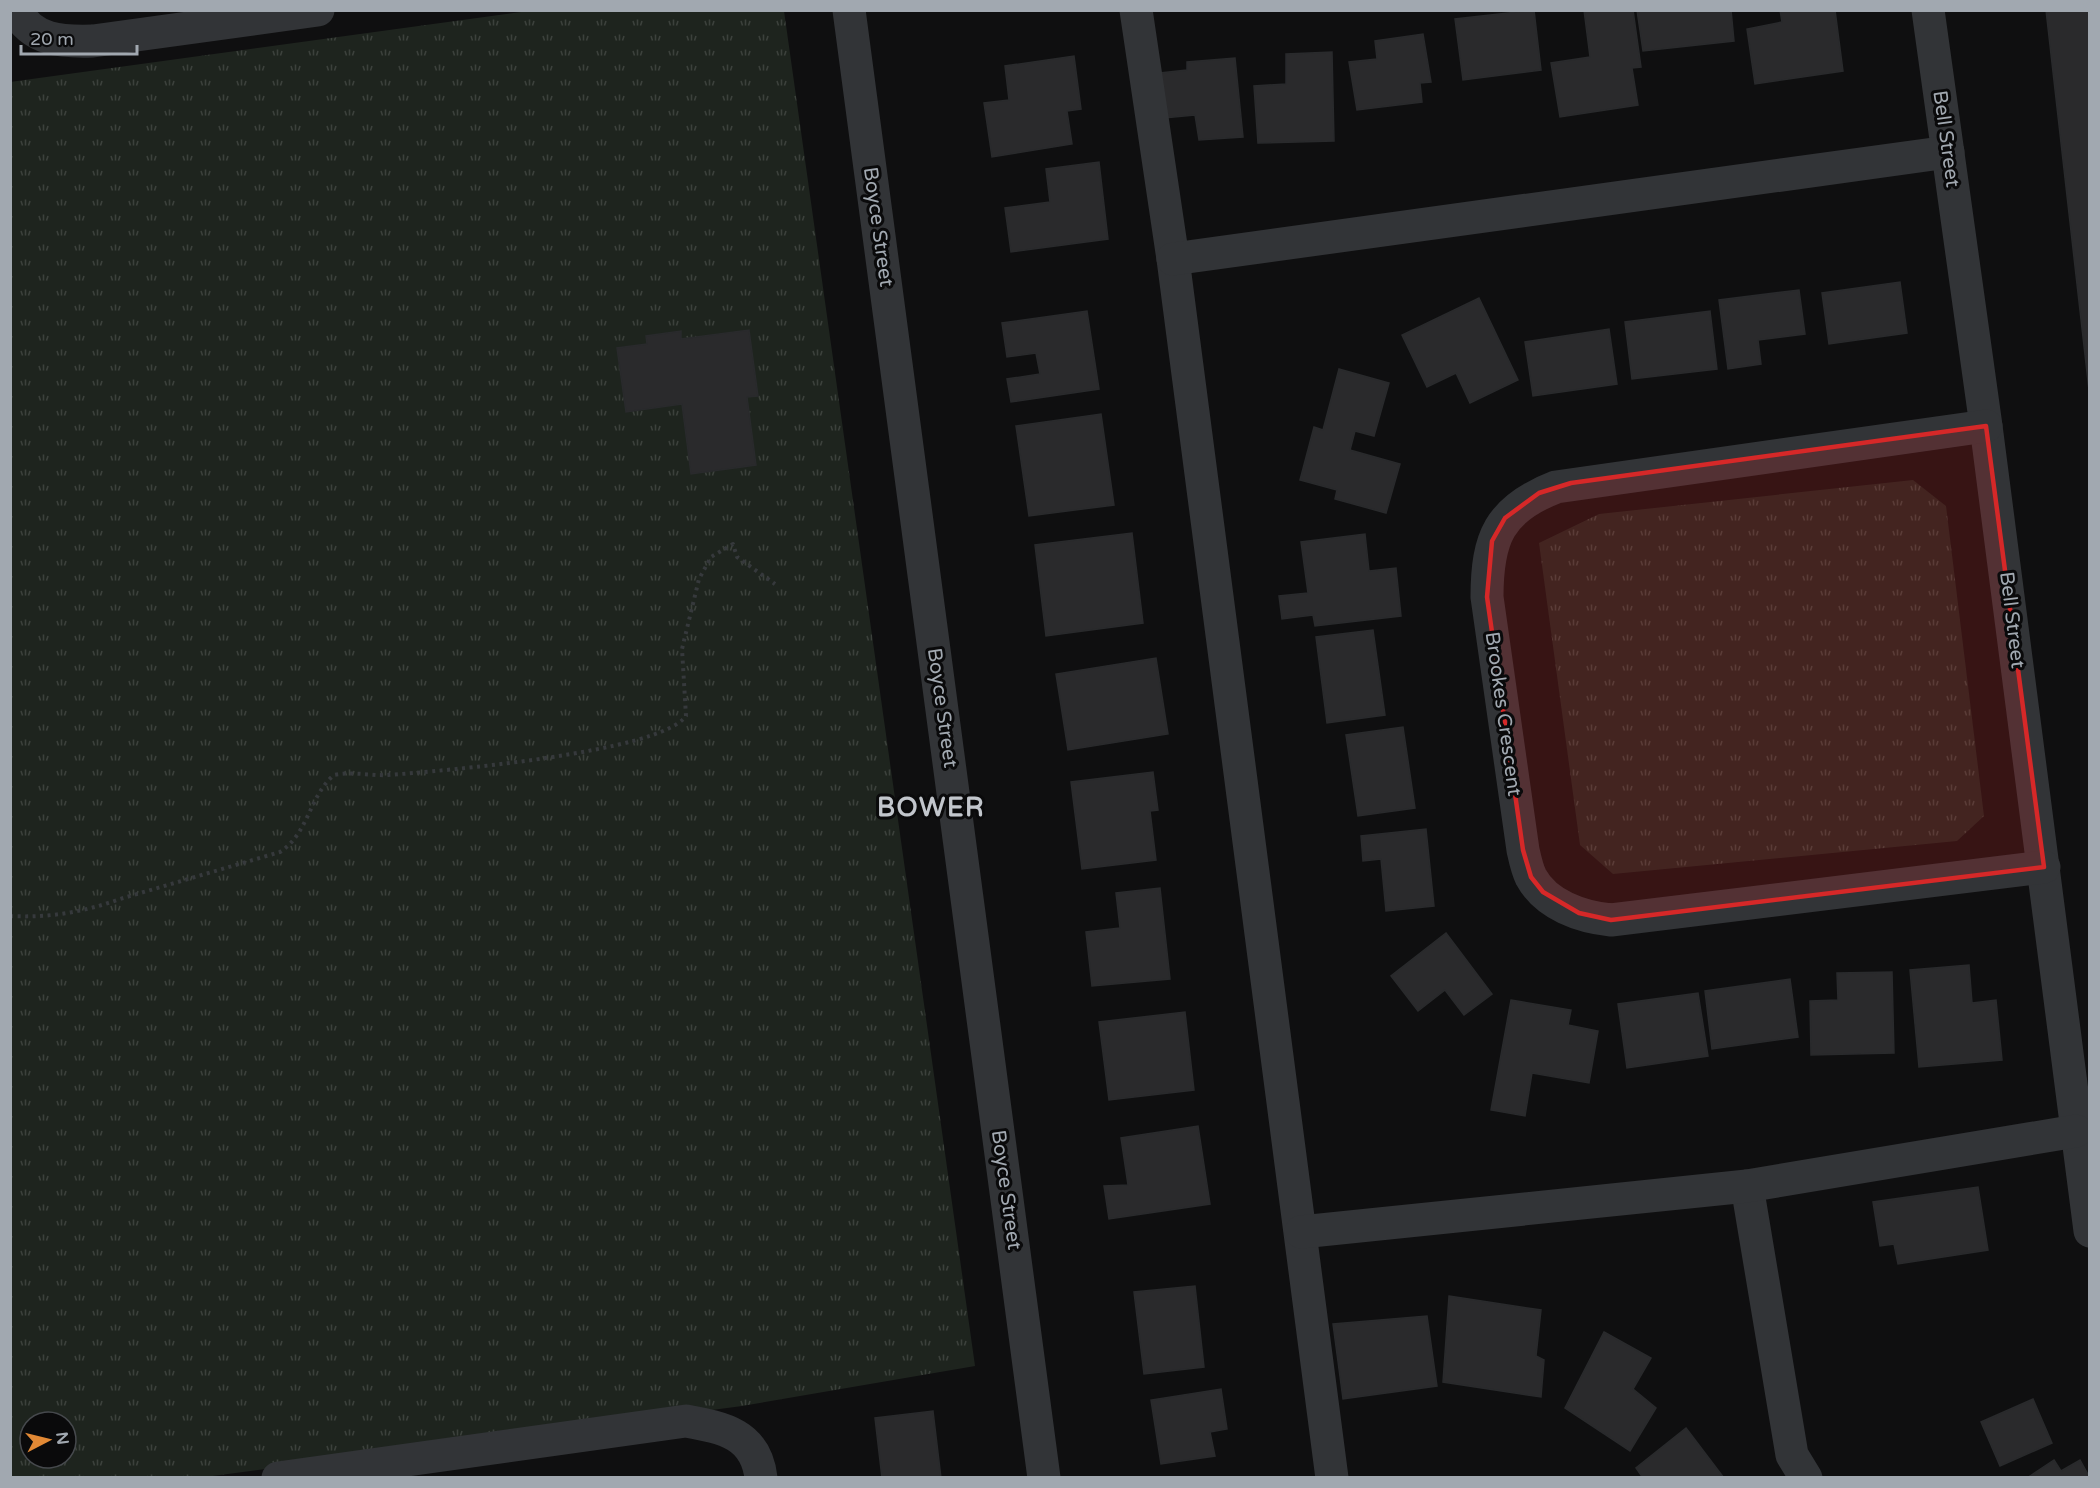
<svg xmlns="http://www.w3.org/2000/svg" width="2100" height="1488" font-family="'Varela Round',sans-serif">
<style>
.park{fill:url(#park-tufts);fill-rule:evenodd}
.building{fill:#2a2a2c;stroke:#292a2c;stroke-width:1.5}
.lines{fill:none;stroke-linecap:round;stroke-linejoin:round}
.path{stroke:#36393c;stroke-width:4;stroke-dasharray:3 4.5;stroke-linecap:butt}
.minor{stroke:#323437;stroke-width:33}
.marked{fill:#d62828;fill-opacity:0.2;stroke:#d62828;stroke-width:4.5;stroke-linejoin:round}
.labels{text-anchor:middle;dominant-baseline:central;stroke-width:6;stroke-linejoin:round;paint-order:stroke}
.street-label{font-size:20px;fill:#a1a8b0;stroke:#0a0a0b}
.district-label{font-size:26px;font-weight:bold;letter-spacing:1.5px;fill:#c2c6cc;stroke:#0a0a0b}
</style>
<defs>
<pattern id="park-tufts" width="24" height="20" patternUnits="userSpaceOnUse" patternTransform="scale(1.5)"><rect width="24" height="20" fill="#1e241e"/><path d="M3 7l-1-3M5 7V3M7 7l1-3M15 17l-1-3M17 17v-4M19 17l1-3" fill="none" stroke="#3c413c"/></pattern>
</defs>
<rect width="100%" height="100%" fill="#0f0f10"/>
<g class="park">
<path d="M 529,11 L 784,11 L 975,1366 L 742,1406 L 205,1477 L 11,1477 L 10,82 ZM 30,1422 L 66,1422 L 66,1458 L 30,1458 Z"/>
<polygon points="1913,480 1946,506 1984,816 1957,841 1613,874 1580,845 1539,543 1599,514"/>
</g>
<g class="building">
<polygon points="1534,10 1541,70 1463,80 1455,19"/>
<polygon points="1584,10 1633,10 1641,67 1632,68 1638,105 1560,117 1551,63 1590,57"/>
<polygon points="1637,10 1731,10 1734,41 1643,51"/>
<polygon points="1780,10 1835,10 1843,71 1755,84 1747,29 1782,22"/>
<polygon points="2046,10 2090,10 2090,399"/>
<polygon points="1423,34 1431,82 1420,83 1422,102 1357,110 1349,62 1377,59 1375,41"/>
<polygon points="1332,52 1334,141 1258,143 1254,86 1286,84 1286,54"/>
<polygon points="1074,56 1081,109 1067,111 1072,144 992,157 984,103 1009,100 1005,66"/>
<polygon points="1235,58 1243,137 1199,140 1195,115 1164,118 1160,73 1187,70 1187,62"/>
<polygon points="1099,162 1108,239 1011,252 1005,208 1050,202 1046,169"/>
<polygon points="1900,282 1907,333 1829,344 1822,293"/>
<polygon points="1799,290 1805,334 1758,340 1761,364 1728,369 1719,300"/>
<polygon points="1479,298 1518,380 1470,403 1456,373 1427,387 1402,335"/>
<polygon points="1087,311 1099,389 1011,402 1007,379 1040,374 1036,353 1007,357 1002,323"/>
<polygon points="1710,311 1717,369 1632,379 1625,322"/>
<polygon points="1609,329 1617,384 1533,396 1525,342"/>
<polygon points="749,330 758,396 747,397 756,465 691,474 682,404 626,412 617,348 647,344 646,336 681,331 681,339"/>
<polygon points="1339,369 1389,383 1374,436 1355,431 1350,450 1400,464 1386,513 1335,499 1337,490 1300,480 1314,427 1323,430"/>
<polygon points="1101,414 1114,505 1029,516 1016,426"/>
<polygon points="1132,533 1143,623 1046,636 1035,545"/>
<polygon points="1365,534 1369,571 1396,568 1401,616 1315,626 1313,615 1282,619 1279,596 1308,593 1301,542"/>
<polygon points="1373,630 1385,715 1327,723 1316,637"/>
<polygon points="1156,658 1168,734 1068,750 1056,674"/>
<polygon points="1403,727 1415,808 1358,816 1346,735"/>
<polygon points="1153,772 1158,810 1150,811 1156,860 1082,869 1071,782"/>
<polygon points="1426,829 1434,906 1386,911 1381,859 1363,861 1361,836"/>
<polygon points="1160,888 1170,979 1092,986 1086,932 1120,928 1116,893"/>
<polygon points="1446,933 1492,994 1464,1015 1445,990 1418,1011 1391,976"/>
<polygon points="1969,965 1972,1003 1996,1000 2002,1060 1919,1067 1910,970"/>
<polygon points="1892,972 1894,1053 1811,1055 1810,1001 1838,1000 1837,973"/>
<polygon points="1790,979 1798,1037 1712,1049 1705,991"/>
<polygon points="1698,993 1708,1056 1627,1068 1618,1004"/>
<polygon points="1511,1000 1571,1010 1568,1025 1598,1031 1589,1083 1532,1073 1525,1116 1491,1110"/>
<polygon points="1185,1012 1194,1090 1109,1100 1099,1022"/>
<polygon points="1198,1126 1210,1204 1109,1219 1104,1186 1128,1185 1121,1138"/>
<polygon points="1978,1187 1988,1250 1898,1264 1894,1244 1880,1246 1873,1202"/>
<polygon points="1195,1286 1204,1367 1144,1374 1134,1292"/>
<polygon points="1449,1296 1541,1310 1536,1356 1544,1360 1541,1397 1443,1382"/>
<polygon points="1427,1316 1437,1386 1343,1399 1333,1324"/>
<polygon points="1604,1332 1651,1358 1633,1389 1656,1408 1630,1451 1565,1408"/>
<polygon points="1221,1389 1227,1429 1210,1432 1215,1456 1161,1464 1151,1400"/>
<polygon points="2033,1399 2052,1443 2000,1466 1981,1422"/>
<polygon points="933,1411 941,1478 882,1478 875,1418"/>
<polygon points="1686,1428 1724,1478 1643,1478 1636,1468"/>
<polygon points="2054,1460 2061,1471 2080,1460 2090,1478 2027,1478"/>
</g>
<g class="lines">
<path class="path" d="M 10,916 C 49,918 84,912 120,899 L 280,852 C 309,833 309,796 334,775 C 353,771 369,776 388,775 C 441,771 659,753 686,716 L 682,649 L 699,579 L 711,557 L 733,544 L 737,557 L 775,584"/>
<g class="minor">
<path d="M 16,10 C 32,41 62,42 93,41 L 318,10"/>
<polyline points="849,10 1044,1478"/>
<polyline points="1136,10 1173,259 1332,1478"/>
<polyline points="1928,10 1986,426 2090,1231"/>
<polyline points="1173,259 1948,152"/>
<path d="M 1986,426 L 1556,487 C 1499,509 1487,538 1487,597 L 1523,850 C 1525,859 1527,869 1531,877 C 1546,905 1581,917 1611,920 L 2044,867"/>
<polyline points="1747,1186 1792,1455 1806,1478"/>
<polyline points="1301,1232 1747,1186 2076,1131"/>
<path d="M 278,1478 L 686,1421 C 724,1428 756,1434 761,1478"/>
</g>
</g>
<path class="marked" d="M 1986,426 L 2044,867 L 1611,920 L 1579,913 L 1543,892 L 1531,877 L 1523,850 L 1487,597 L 1492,541 L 1505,518 L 1539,493 L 1571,483 Z"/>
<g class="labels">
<g class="street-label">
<text transform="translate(1946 139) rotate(82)">Bell Street</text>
<text transform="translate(878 227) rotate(82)">Boyce Street</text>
<text transform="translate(2012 620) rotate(83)">Bell Street</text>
<text transform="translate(942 708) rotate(82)">Boyce Street</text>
<text transform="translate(1503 714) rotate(82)">Brookes Crescent</text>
<text transform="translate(1006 1190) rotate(82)">Boyce Street</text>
</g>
<g class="district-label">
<text x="931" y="807">BOWER</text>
</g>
</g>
<rect width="2100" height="1488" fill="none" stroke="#a1a8b0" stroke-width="24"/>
<g transform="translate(48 1440) rotate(83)"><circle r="28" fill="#0a0a0b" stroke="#46494d" stroke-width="1.5"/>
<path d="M0-4.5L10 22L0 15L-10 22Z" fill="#e28935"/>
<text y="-9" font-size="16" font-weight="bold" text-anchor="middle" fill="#a1a8b0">N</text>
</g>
<path d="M21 45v9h116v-9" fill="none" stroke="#a1a8b0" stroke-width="3"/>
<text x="30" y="45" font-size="18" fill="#a1a8b0" stroke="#0a0a0b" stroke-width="4.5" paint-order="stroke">20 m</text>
</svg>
